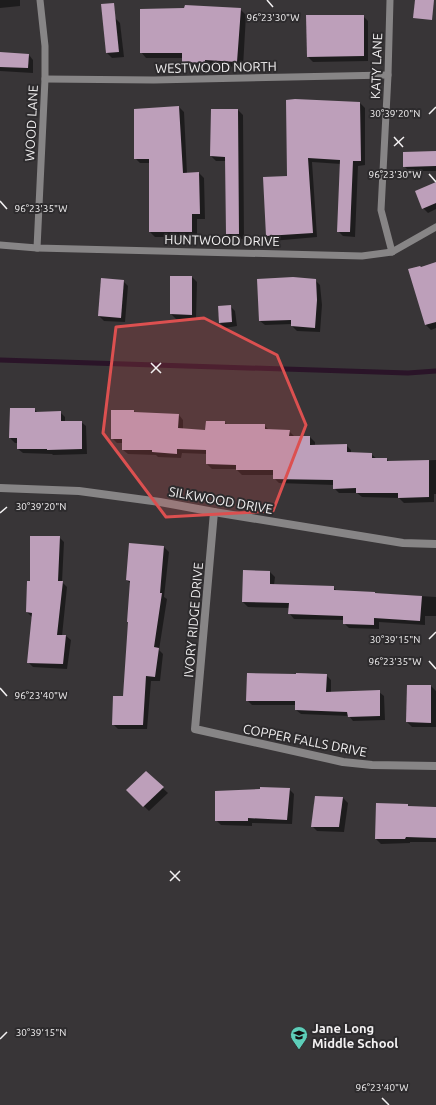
<svg xmlns="http://www.w3.org/2000/svg" width="436" height="1105" font-family="Ubuntu,sans-serif">
<style>
.shadow{fill:#0007}
.lines{fill:none;stroke-linecap:round;stroke-linejoin:round}
.stream{stroke:#2a1428;stroke-width:5}
.building{fill:#bd9fba}
.service{stroke:#878586;stroke-width:7}
.minor{stroke:#878586;stroke-width:8}
.marked{fill:#dc5050;fill-opacity:0.2;stroke:#dc5050;stroke-width:3;stroke-linejoin:round}
.ticks{fill:none;stroke:#f3f1f2;stroke-width:1.5}
.labels{text-anchor:middle;dominant-baseline:central;stroke-width:4;stroke-linejoin:round;paint-order:stroke}
.street-label{font-size:13px;fill:#f3f1f2;stroke:#2d2b2d}
.poi-label{font-size:13px;font-weight:bold;fill:#f3f1f2;stroke:#2d2b2d;text-anchor:start}
.ticks-label{font-size:10px;text-anchor:middle;fill:#f3f1f2;stroke:#2d2b2d;stroke-width:4;stroke-linejoin:round;paint-order:stroke}
</style>
<rect width="100%" height="100%" fill="#383537"/>
<g class="shadow">
<polygon points="0,0 20,0 20,6 0,8"/>
<polygon points="185,9 240,9 246,15 243,67 210,66 210,69 189,68 183,62 183,58 146,58 141,52"/>
<polygon points="363,16 368,21 368,61 313,62 308,57"/>
<polygon points="104,18 115,18 120,23 124,57 112,58 107,53"/>
<polygon points="0,53 29,55 33,60 33,73 0,71"/>
<polygon points="287,101 360,103 365,108 365,165 358,166 355,237 343,236 338,231 341,164 312,162 317,237 272,241 267,236 288,177"/>
<polygon points="179,107 184,112 187,174 199,173 204,178 205,219 197,219 197,237 155,237 150,232 150,163 140,163 135,158"/>
<polygon points="238,110 243,115 244,239 232,239 227,234 226,161 216,161 211,156"/>
<polygon points="436,152 436,171 409,171 404,166"/>
<polygon points="436,183 436,209 428,213 423,208"/>
<polygon points="436,263 436,328 431,330 426,325 410,270 422,268"/>
<polygon points="171,277 192,277 197,282 196,319 176,319 171,314"/>
<polygon points="315,280 320,285 322,305 320,332 297,331 292,326 292,324 265,325 260,321"/>
<polygon points="123,281 128,286 125,322 104,321 99,316"/>
<polygon points="230,306 235,311 237,326 225,328 220,323"/>
<polygon points="34,409 38,413 60,412 65,417 65,422 81,422 86,426 87,454 53,455 52,454 23,453 18,449 18,443 15,443 10,438"/>
<polygon points="134,411 136,413 179,415 183,420 183,430 206,431 224,422 228,425 264,425 269,430 289,431 295,437 310,437 315,442 315,446 346,445 351,450 351,453 371,454 377,459 387,459 389,462 436,460 436,494 434,494 434,502 404,503 399,498 362,497 357,493 339,493 334,488 334,485 279,483 274,478 274,475 242,475 236,469 212,469 207,464 207,454 182,453 181,458 158,457 156,455 128,454 123,450 123,443 117,443 112,438"/>
<polygon points="59,537 64,542 62,582 67,587 62,636 66,636 71,640 67,669 33,667 28,662 32,617 27,612 31,582"/>
<polygon points="164,547 169,552 164,597 167,599 159,650 163,654 160,681 151,681 147,729 118,729 113,724 124,697 131,584 127,580"/>
<polygon points="244,571 270,572 275,577 274,585 333,587 337,591 436,597 436,616 425,616 425,625 379,622 379,629 349,628 344,623 344,620 294,619 290,614 290,608 248,607 243,602"/>
<polygon points="326,675 331,680 331,693 379,692 384,696 385,720 353,721 349,716 301,714 296,710 296,705 252,705 247,700"/>
<polygon points="431,686 436,691 436,727 412,727 407,722"/>
<polygon points="146,773 168,793 149,811 127,790"/>
<polygon points="289,789 294,794 292,824 252,823 252,826 221,825 216,820"/>
<polygon points="343,798 348,803 344,832 317,831 312,826"/>
<polygon points="407,805 410,807 436,808 436,842 410,842 410,843 381,844 376,839"/>
</g>
<g class="lines">
<polyline class="stream" points="0,360 408,373 436,371"/>
</g>
<g class="building">
<polygon points="415,0 434,0 432,20 413,18"/>
<polygon points="114,3 119,52 106,53 101,4"/>
<polygon points="185,5 241,8 237,62 205,60 205,63 182,62 182,53 140,53 140,9 184,8"/>
<polygon points="306,15 364,15 364,56 307,57"/>
<polygon points="0,52 29,54 28,68 0,67"/>
<polygon points="295,99 360,102 361,161 353,161 350,232 337,232 340,160 308,158 313,233 266,236 263,177 287,176 286,100"/>
<polygon points="179,106 183,173 199,172 200,214 192,214 192,232 149,232 149,159 134,159 134,109"/>
<polygon points="211,109 238,109 239,234 226,234 225,157 210,156"/>
<polygon points="436,151 436,166 403,167 403,152"/>
<polygon points="436,182 436,203 422,209 415,191"/>
<polygon points="436,262 436,322 425,325 408,269 420,266 421,267"/>
<polygon points="170,276 192,276 192,315 170,314"/>
<polygon points="293,277 316,279 317,300 315,328 291,326 291,320 259,321 257,279"/>
<polygon points="101,278 124,280 121,318 98,316"/>
<polygon points="231,305 232,322 219,323 218,306"/>
<polygon points="10,408 35,408 35,412 61,411 61,421 82,421 82,449 47,450 47,449 17,449 17,438 9,438"/>
<polygon points="111,410 134,410 134,412 179,414 178,428 205,430 206,421 225,421 225,424 265,424 265,429 290,430 289,436 310,436 310,445 347,444 347,452 372,453 372,458 387,458 387,461 429,460 429,497 398,498 398,493 356,493 356,488 333,489 333,480 273,479 273,470 236,470 236,465 206,464 206,450 177,449 177,454 152,452 152,450 122,450 122,439 111,439"/>
<polygon points="30,536 60,536 58,581 63,581 57,635 66,635 63,664 27,663 32,613 26,612 27,581 30,581"/>
<polygon points="129,543 164,546 160,593 162,593 154,647 159,648 155,677 146,676 143,725 112,725 113,696 123,696 128,622 127,622 130,581 126,580"/>
<polygon points="243,570 270,571 270,584 334,586 334,590 375,592 375,593 422,596 420,621 374,618 374,625 343,624 343,616 288,614 289,603 242,602"/>
<polygon points="247,673 296,674 296,673 327,674 326,692 380,690 380,716 348,717 347,712 295,710 295,701 246,701"/>
<polygon points="407,685 431,685 431,723 406,722"/>
<polygon points="146,771 164,787 143,807 126,790"/>
<polygon points="260,787 290,788 287,820 248,818 248,821 215,821 215,791 260,789"/>
<polygon points="315,796 343,797 339,827 311,827"/>
<polygon points="376,803 408,804 408,806 436,807 436,838 406,837 405,839 375,839"/>
</g>
<g class="lines">
<g class="service">
<polyline points="390,0 388,75 381,210 392,252"/>
<polyline points="45,79 154,80 388,75"/>
<polyline points="0,245 37,248 362,256 392,252 436,227"/>
<polyline points="37,248 45,79 45,46 40,0"/>
</g>
<g class="minor">
<polyline points="0,488 79,491 160,502 214,512 403,543 436,544"/>
<polyline points="214,512 195,729 343,762 372,765 436,766"/>
</g>
</g>
<path class="marked" d="M 204,318 L 277,355 L 306,425 L 273,511 L 166,517 L 103,433 L 116,327 Z"/>
<path class="ticks" d="M 267,0 L 273,7M 429,114 L 436,107M 394,137 L 403,147M 394,146 L 404,137M 429,174 L 436,182M 0,201 L 7,209M 151,363 L 161,373M 151,373 L 161,363M 0,513 L 7,507M 429,639 L 436,632M 429,661 L 436,669M 0,688 L 7,696M 170,871 L 180,881M 170,881 L 180,871M 0,1039 L 7,1032M 382,1098 L 389,1105"/>
<defs>
<symbol id="school-pin" viewBox="-11 -11 22 30"><path d="M0 17L-7.5 6A9.5 9.5 0 1 1 7.5 6Z" fill="#5dceb9" stroke="#2d2b2d"/><path d="M0-5L7-2L0 1L-7-2ZM-4 1L0 2.5L4 1V4Q0 6-4 4Z" fill="#111"/></symbol>
</defs>
<g fill-rule="evenodd">
<use href="#school-pin" x="289" y="1025" width="20" height="27"/>
</g>
<g class="labels">
<g class="street-label">
<text transform="translate(376 66) rotate(-88)">KATY LANE</text>
<text transform="translate(216 67) rotate(-1)">WESTWOOD NORTH</text>
<text transform="translate(31 123) rotate(-87)">WOOD LANE</text>
<text transform="translate(222 240) rotate(1)">HUNTWOOD DRIVE</text>
<text transform="translate(221 500) rotate(10)">SILKWOOD DRIVE</text>
<text transform="translate(193 620) rotate(-85)">IVORY RIDGE DRIVE</text>
<text transform="translate(305 740) rotate(11)">COPPER FALLS DRIVE</text>
</g>
<g class="poi-label">
<text x="312" y="1028">Jane Long<tspan x="312" dy="15">Middle School</tspan></text>
</g>
</g>
<g class="ticks-label">
<text x="273" y="21">96°23'30"W</text>
<text x="395" y="117">30°39'20"N</text>
<text x="395" y="178">96°23'30"W</text>
<text x="41" y="212">96°23'35"W</text>
<text x="41" y="510">30°39'20"N</text>
<text x="395" y="643">30°39'15"N</text>
<text x="395" y="665">96°23'35"W</text>
<text x="41" y="699">96°23'40"W</text>
<text x="41" y="1036">30°39'15"N</text>
<text x="382" y="1091">96°23'40"W</text>
</g>
</svg>
